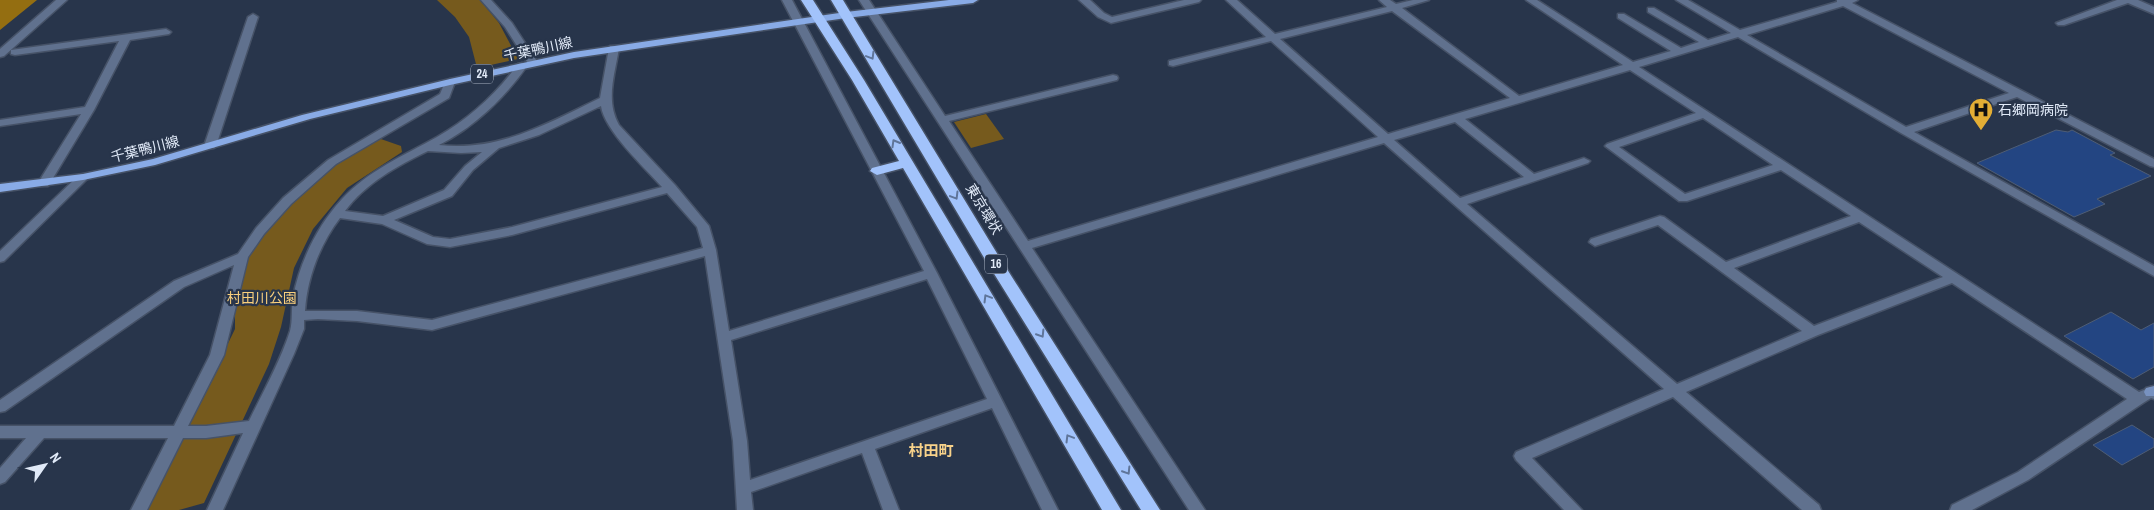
<svg xmlns="http://www.w3.org/2000/svg" width="2154" height="510" font-family="'Archivo Narrow','Noto Sans JP',sans-serif">
<style>
.green{fill:#765a1d}
.water{fill:#946e11}
.building{fill:#234582;stroke:#4e5d75}
.lines{fill:none;stroke-linecap:round;stroke-linejoin:round}
.street-casing{stroke:#465267;stroke-width:3}
.secondary-casing{stroke:#465267;stroke-width:3}
.primary-casing{stroke:#465267;stroke-width:3}
.highway-casing{stroke:#465267;stroke-width:3}
.street{fill:#60718e;fill-rule:evenodd}
.secondary{fill:#7892c0;fill-rule:evenodd}
.primary{fill:#89abe6;fill-rule:evenodd}
.highway{fill:#a2c3fb;fill-rule:evenodd}
.oneway{stroke:#5f759a}
.labels{text-anchor:middle;dominant-baseline:central;stroke-width:4.5;stroke-linejoin:round;paint-order:stroke}
.shield{fill:#28354b;stroke:#aab4c4;stroke-width:1}
.shield-label{font-size:12px;font-weight:bold;fill:#e1eaf8}
.street-label{font-size:14px;fill:#e1eaf8;stroke:#28354b}
.poi-label{font-size:14px;fill:#e1eaf8;stroke:#28354b;text-anchor:start}
.park-label{font-size:14px;fill:#fad07d;stroke:#28354b}
.neighbourhood-label{font-size:15px;font-weight:bold;fill:#f8d28a;stroke:#28354b}
</style>
<rect width="100%" height="100%" fill="#28354b"/>
<g class="green">
<polygon points="437,0 480,0 499,23 518,59 477,68 469,37 455,17"/>
<polygon points="986,114 1004,139 971,148 954,122"/>
<polygon points="378,138 401,146 402,152 347,188 313,229 294,268 281,327 269,364 204,503 179,510 147,510 235,329 235,298 250,250 282,211 329,167"/>
</g>
<polygon class="water" points="0,0 37,0 0,30"/>
<g class="building">
<polygon points="2056,130 2068,132 2072,130 2115,153 2110,155 2151,176 2097,199 2105,204 2074,217 1977,163"/>
<polygon points="2111,312 2141,330 2154,323 2154,367 2133,379 2064,336"/>
<polygon points="2132,425 2154,439 2154,447 2122,465 2093,445"/>
</g>
<g class="lines">
<defs>
<g id="street">
<polygon points="56,0 67,0 4,56 0,57 0,49"/>
<polygon points="481,0 491,0 512,23 538,63 537,65 529,65 505,27"/>
<path d="M 782,0 L 792,0 L 937,273 L 1058,510 L 1042,510 L 992,408 L 875,449 L 899,510 L 883,510 L 862,453 L 751,492 L 753,510 L 737,510 L 733,441 L 705,256 L 432,330 L 357,321 L 318,319 L 304,320 L 304,329 L 294,354 L 223,510 L 207,510 L 243,433 L 206,438 L 183,438 L 147,510 L 131,510 L 168,438 L 44,438 L 5,482 L 0,484 L 0,468 L 26,438 L 0,438 L 0,426 L 174,426 L 210,355 L 234,265 L 184,287 L 5,411 L 0,412 L 0,400 L 174,281 L 238,254 L 256,228 L 283,198 L 328,160 L 440,94 L 445,82 L 450,79 L 455,82 L 449,98 L 336,164 L 291,204 L 264,234 L 248,257 L 224,355 L 188,426 L 206,426 L 249,421 C 263,392 280,362 290,331 C 293,320 291,308 293,297 C 300,262 317,226 342,199 C 369,170 403,156 437,137 C 469,119 497,93 518,64 L 522,63 L 527,66 C 505,98 473,128 439,145 C 498,152 549,123 600,98 L 609,48 L 610,46 L 618,46 L 619,48 C 615,74 605,100 619,125 L 675,185 L 709,226 L 716,250 L 729,331 L 924,271 ZM 601,106 C 604,130 645,168 662,187 L 512,227 L 450,239 L 433,237 L 394,220 L 452,196 L 473,170 L 499,148 L 539,135 ZM 428,151 L 461,153 L 482,152 L 465,166 L 444,190 L 383,216 L 345,211 C 366,183 397,166 428,151 ZM 667,193 L 697,227 L 703,248 L 432,320 L 357,311 L 305,311 C 307,278 320,244 340,218 L 382,224 L 427,244 L 450,247 L 512,235 ZM 927,279 L 987,399 L 750,480 L 747,441 L 731,340 Z"/>
<path d="M 859,0 L 869,0 L 945,116 L 1113,75 L 1117,76 L 1118,78 L 1117,80 L 949,121 L 1028,241 L 1378,137 L 1271,41 L 1173,66 L 1169,65 L 1169,61 L 1266,37 L 1226,0 L 1237,0 L 1275,34 L 1387,7 L 1379,0 L 1390,0 L 1396,4 L 1413,0 L 1429,0 L 1402,8 L 1519,96 L 1623,65 L 1526,0 L 1537,0 L 1633,62 L 1671,51 L 1618,18 L 1618,14 L 1624,14 L 1681,48 L 1699,42 L 1648,12 L 1648,8 L 1654,8 L 1708,40 L 1731,33 L 1676,0 L 1688,0 L 1740,30 L 1837,2 L 1837,0 L 1858,0 L 1852,3 L 2154,159 L 2154,167 L 2150,166 L 2017,97 L 1914,132 L 2154,266 L 2154,276 L 1901,133 L 1738,37 L 1639,67 L 2139,392 L 2151,387 L 2154,388 L 2154,399 L 2151,398 L 2143,403 L 2028,480 L 1972,510 L 1950,510 L 1952,505 L 2018,472 L 2127,399 L 1952,283 L 1818,335 L 1686,392 L 1819,505 L 1821,510 L 1802,510 L 1673,397 L 1532,458 L 1582,510 L 1564,510 L 1516,460 L 1514,456 L 1516,452 L 1664,389 L 1384,143 L 1032,248 L 1205,510 L 1189,510 ZM 1843,6 L 2009,93 L 1906,127 L 1747,35 ZM 1392,11 L 1510,98 L 1388,134 L 1280,39 ZM 1630,70 L 1696,113 L 1607,144 L 1605,146 L 1679,201 L 1687,201 L 1781,170 L 1851,216 L 1726,262 L 1664,217 L 1660,216 L 1591,239 L 1589,242 L 1595,246 L 1658,225 L 1802,331 L 1677,384 L 1467,204 L 1588,163 L 1590,161 L 1584,158 L 1534,174 L 1465,119 ZM 1703,118 L 1773,165 L 1685,194 L 1619,147 ZM 1455,122 L 1524,177 L 1460,198 L 1394,140 ZM 1859,222 L 1943,277 L 1814,326 L 1734,268 Z"/>
<polygon points="1079,0 1090,0 1104,13 1112,17 1184,0 1201,0 1199,2 1111,23 1098,17"/>
<polygon points="2117,0 2138,0 2154,7 2154,14 2128,3 2064,25 2058,25 2056,23"/>
<polygon points="253,14 258,17 216,146 214,148 206,148 204,146 248,17"/>
<polygon points="166,29 171,32 169,34 130,40 94,110 50,183 48,186 40,186 38,183 81,114 0,126 0,120 85,107 119,41 15,55 11,54 11,50"/>
<polygon points="83,174 87,175 89,177 87,179 4,261 0,262 0,251 79,175"/>
</g>
<polygon id="secondary" points="2154,386 2154,396 2146,396 2144,392 2146,388"/>
<polygon id="primary" points="949,0 978,0 973,3 846,18 574,58 450,85 310,119 155,165 83,180 0,192 0,184 83,174 153,159 302,115 450,79 574,52 846,12"/>
<g id="highway">
<polygon points="801,0 813,0 864,80 1121,510 1102,510 903,168 877,175 870,171 872,168 899,161 852,80"/>
<polygon points="831,0 843,0 998,255 1160,510 1141,510 983,256"/>
</g>
</defs>
<use href="#street" class="street-casing"/>
<use href="#secondary" class="secondary-casing"/>
<use href="#primary" class="primary-casing"/>
<use href="#highway" class="highway-casing"/>
<use href="#street" class="street"/>
<use href="#secondary" class="secondary"/>
<use href="#primary" class="primary"/>
<use href="#highway" class="highway"/>
</g>
<defs><path id="oneway-chevron" d="M-2-3.5L2.5 0L-2 3.5" fill="none" stroke-width="1.6" stroke-linecap="round" stroke-linejoin="round" transform="scale(1.25)"/></defs>
<g class="oneway">
<use href="#oneway-chevron" transform="translate(871 56) rotate(59)"/>
<use href="#oneway-chevron" transform="translate(895 143) rotate(-120)"/>
<use href="#oneway-chevron" transform="translate(955 196) rotate(59)"/>
<use href="#oneway-chevron" transform="translate(987 298) rotate(-121)"/>
<use href="#oneway-chevron" transform="translate(1041 334) rotate(58)"/>
<use href="#oneway-chevron" transform="translate(1069 438) rotate(-121)"/>
<use href="#oneway-chevron" transform="translate(1127 471) rotate(58)"/>
</g>
<defs>
<symbol id="hospital-pin" viewBox="-11 -11 22 30"><path d="M0 17L-7.5 6A9.5 9.5 0 1 1 7.5 6Z" fill="#e3ae35" stroke="#28354b"/><path d="M-5-5h3v3.5h4V-5h3V5h-3V1.5h-4V5h-3Z" fill="#111"/></symbol>
</defs>
<g fill-rule="evenodd">
<use href="#hospital-pin" x="1967" y="96" width="28" height="38"/>
</g>
<g class="labels">
<g class="shield">
<rect x="471" y="64.5" width="22" height="19" rx="4"/>
<rect x="985" y="254.5" width="22" height="19" rx="4"/>
</g>
<g class="shield-label">
<text x="482" y="74">24</text>
<text x="996" y="264">16</text>
</g>
<g class="street-label">
<text transform="translate(538 49) rotate(-12)">千葉鴨川線</text>
<text transform="translate(145 149) rotate(-14)">千葉鴨川線</text>
<text transform="translate(984 209) rotate(59)">東京環状</text>
</g>
<g class="poi-label">
<text x="1998" y="110">石郷岡病院</text>
</g>
<g class="park-label">
<text x="262" y="298">村田川公園</text>
</g>
<g class="neighbourhood-label">
<text x="931" y="450">村田町</text>
</g>
</g>
<g transform="translate(45 465) rotate(56)" stroke="#28354b" stroke-width="4" paint-order="stroke">
<path d="M0-4L9 19L0 12L-9 19Z" fill="#e1eaf8"/>
<text y="-8" font-size="14" font-weight="bold" text-anchor="middle" fill="#e1eaf8">N</text>
</g>
</svg>
